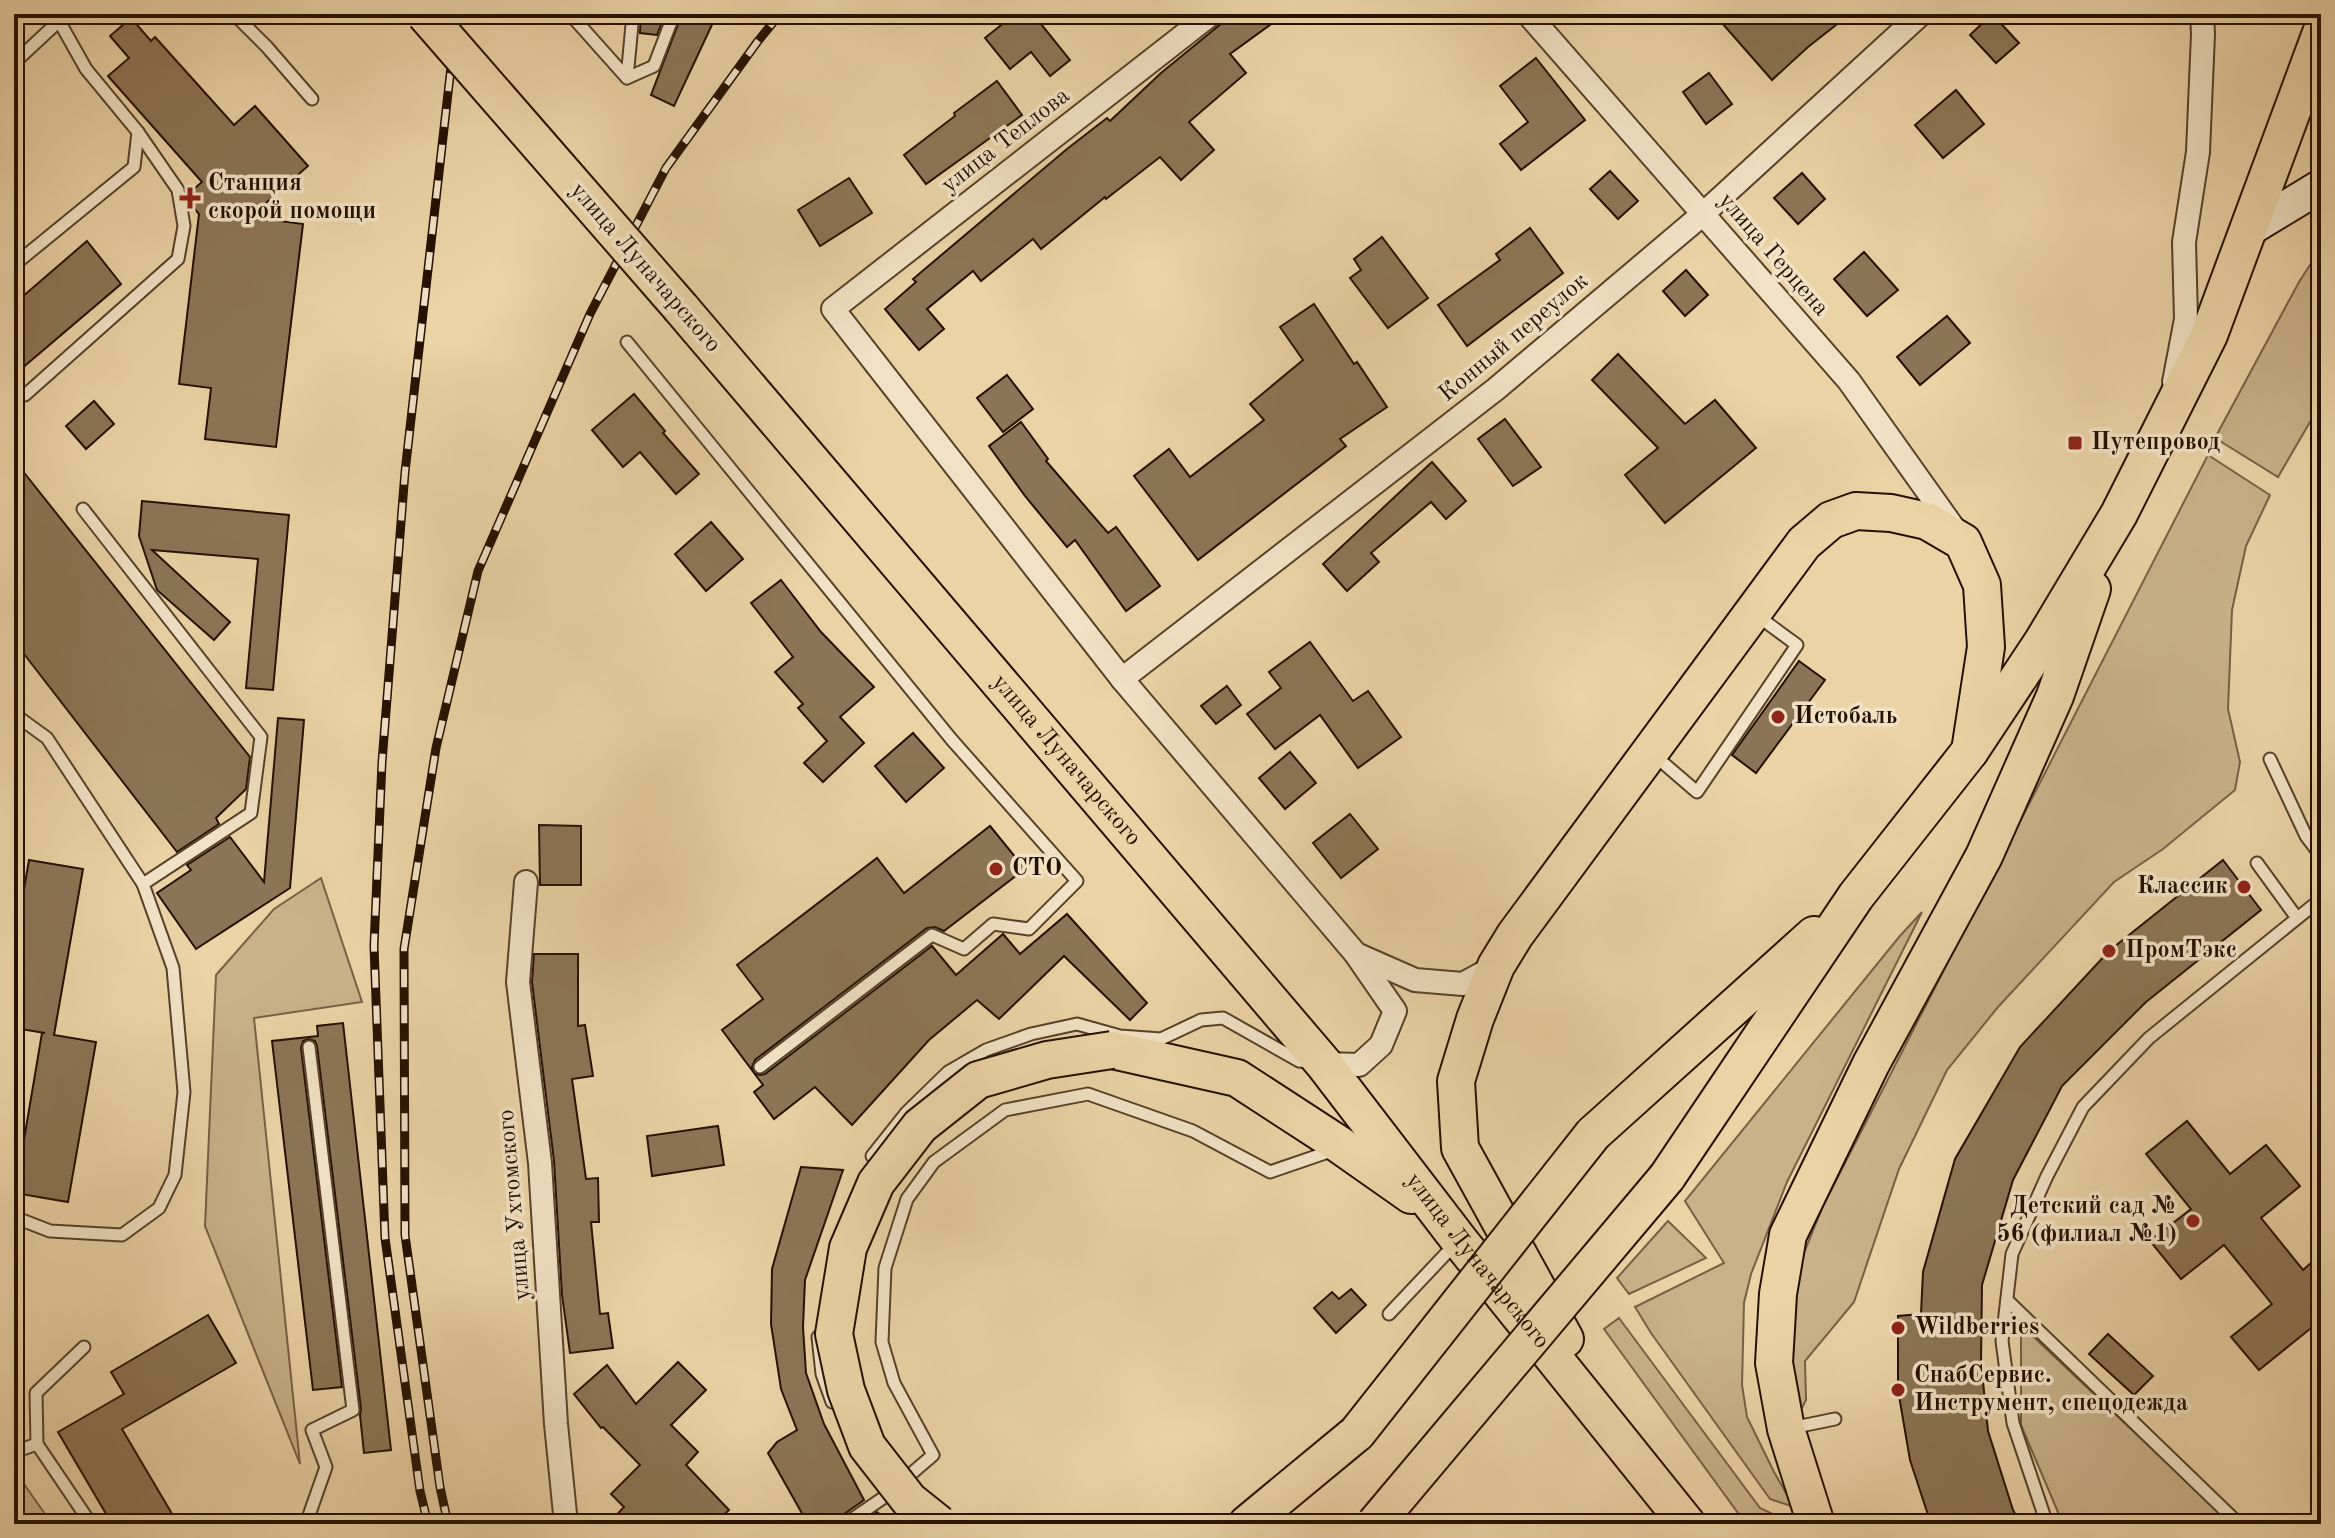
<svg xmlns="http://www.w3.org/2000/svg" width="2335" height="1538" font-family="'Old Standard TT',serif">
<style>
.green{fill:#c9b28a;stroke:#776145;stroke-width:2}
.building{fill:#8c7556;stroke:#251000;stroke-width:2}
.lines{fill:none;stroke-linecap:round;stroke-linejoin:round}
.lane-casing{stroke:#56412a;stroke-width:15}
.street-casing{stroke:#56412a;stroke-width:26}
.secondary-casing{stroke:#251000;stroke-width:36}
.primary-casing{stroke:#251000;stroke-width:40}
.lane{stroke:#f2e2c5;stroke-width:11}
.street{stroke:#f2e2c5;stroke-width:22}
.secondary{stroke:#f2e2c5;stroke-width:32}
.primary{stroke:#ebd3a6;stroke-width:36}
.rail-casing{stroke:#251000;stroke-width:9}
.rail{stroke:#f2e2c5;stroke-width:6;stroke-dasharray:18;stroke-linecap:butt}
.primary-bridge-casing{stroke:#251000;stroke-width:40;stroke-linecap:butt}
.primary-bridge{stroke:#ebd3a6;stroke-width:36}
.poi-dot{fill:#8f2418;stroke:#f2e2c5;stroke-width:3}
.labels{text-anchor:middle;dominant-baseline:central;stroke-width:7;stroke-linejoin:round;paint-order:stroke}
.street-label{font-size:24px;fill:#251000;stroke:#f2e2c5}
.poi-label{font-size:24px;font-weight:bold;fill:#251000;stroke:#f2e2c5;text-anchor:start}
</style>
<rect width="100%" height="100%" fill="#ebd3a6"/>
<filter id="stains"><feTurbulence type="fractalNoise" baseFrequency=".0025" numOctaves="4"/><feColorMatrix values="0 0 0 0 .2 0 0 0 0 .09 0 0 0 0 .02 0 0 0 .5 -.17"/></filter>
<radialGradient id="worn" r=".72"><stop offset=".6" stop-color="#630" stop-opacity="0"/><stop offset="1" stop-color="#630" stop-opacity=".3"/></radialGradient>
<g class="green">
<polygon points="2321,248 2321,403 2278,477 2215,438 2299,282"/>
<polygon points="2208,455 2270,495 2246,546 2232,610 2228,709 2240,762 2235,790 2163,849 2114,882 1998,1007 1947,1070 1899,1169 1854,1302 1805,1361 1806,1400 1802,1408 1795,1410 1786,1376 1801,1260 1823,1206"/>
<polygon points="321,878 362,1002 254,1018 300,1464 205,1226 216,975 274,909"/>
<polygon points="1922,912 1787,1182 1751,1274 1744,1303 1742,1385 1747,1417 1774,1472 1794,1507 1770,1499 1651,1333 1635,1307 1724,1263 1685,1201 1899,937"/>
<polygon points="1668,1221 1706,1258 1629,1294 1617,1278"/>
<polygon points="1619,1318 1760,1508 1793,1524 1746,1524 1604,1329"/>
<polygon points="2021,1325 2228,1521 2222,1524 2063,1524 2021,1425"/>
<polygon points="17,1474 52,1524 14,1524 14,1475"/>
</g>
<g class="building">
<polygon points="641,14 665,14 657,35 640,33"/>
<polygon points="682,14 717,14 674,106 651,95"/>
<polygon points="1015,14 1033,14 1070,60 1050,76 1031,52 1010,69 985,38"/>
<polygon points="1233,14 1285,14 1230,54 1246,73 1189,122 1214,150 1181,180 1160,157 1106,199 1105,197 1041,249 1033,239 981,281 973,271 927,309 944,329 919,350 885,309 916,282 913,279 1067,149 1107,118 1110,121 1161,73"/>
<polygon points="1714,14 1850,14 1808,47 1772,80"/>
<polygon points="1992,14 2019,43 1996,63 1970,35"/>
<polygon points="131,18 151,41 155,37 234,125 255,106 308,166 250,217 303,224 276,447 205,439 211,388 179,384 199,214 188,201 187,195 202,182 108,76 129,58 110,36"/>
<polygon points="1536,58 1585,120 1521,170 1500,144 1528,122 1500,86"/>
<polygon points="1709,73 1732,104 1706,124 1683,92"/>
<polygon points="997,81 1022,115 926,184 904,155 955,116 954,113"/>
<polygon points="1956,90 1984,124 1943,158 1915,125"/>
<polygon points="1610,171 1638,201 1618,219 1590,189"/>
<polygon points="1802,173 1825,199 1798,224 1774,198"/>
<polygon points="849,178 872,213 820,246 798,210"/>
<polygon points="1530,228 1563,273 1467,346 1438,305 1500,260 1496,254"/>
<polygon points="1382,237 1428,298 1388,328 1350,278 1361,270 1354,259"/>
<polygon points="87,241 121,284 14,375 14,304"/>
<polygon points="1864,252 1898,290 1867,316 1834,279"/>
<polygon points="1686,270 1708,295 1685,316 1663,291"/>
<polygon points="1314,304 1354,364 1357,362 1387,407 1340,439 1346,446 1198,560 1134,476 1169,449 1190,477 1264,420 1250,404 1303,360 1280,327"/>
<polygon points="1947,316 1970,343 1920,385 1897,357"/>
<polygon points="1618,354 1685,424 1715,400 1756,448 1665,523 1625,475 1658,448 1592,380"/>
<polygon points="1007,375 1033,409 1003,432 977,398"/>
<polygon points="634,394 665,431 663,433 699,474 676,494 640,452 623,467 592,430"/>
<polygon points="94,401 114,424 86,449 66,426"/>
<polygon points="1505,419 1541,467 1513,486 1478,439"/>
<polygon points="1021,422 1048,459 1046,461 1108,533 1116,527 1160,586 1126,611 1075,540 1067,547 1025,496 989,446"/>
<polygon points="14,460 250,757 246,789 216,818 219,824 177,852 14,641"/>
<polygon points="1432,462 1466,501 1446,519 1431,502 1371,553 1379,562 1347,591 1323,564"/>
<polygon points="142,501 289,515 273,690 246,688 258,559 152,550 230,622 214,640 157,590 139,536"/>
<polygon points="711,522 743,559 706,591 675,554"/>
<polygon points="781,580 821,632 874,687 840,717 864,743 823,782 804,763 827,741 798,708 803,704 775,672 793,657 751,603"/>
<polygon points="1310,642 1353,701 1368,691 1401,737 1358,768 1320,715 1275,749 1247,714 1281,688 1269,672"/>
<polygon points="1799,661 1825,680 1756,773 1732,755"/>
<polygon points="1227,686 1241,705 1216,724 1201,706"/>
<polygon points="278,718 304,720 290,888 196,949 157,893 191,870 187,865 230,837 264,882"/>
<polygon points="913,733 944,768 906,802 875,766"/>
<polygon points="1290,752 1316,783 1285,809 1259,778"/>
<polygon points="1350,814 1378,849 1341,878 1313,843"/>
<polygon points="539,825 581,826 581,885 540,885"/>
<polygon points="990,826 1025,869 944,931 935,927 927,928 755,1060 752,1067 754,1073 760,1075 765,1074 932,946 956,975 1003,934 1020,954 1067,914 1147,1003 1130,1020 1064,956 999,1019 977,1000 929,1040 852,1125 815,1087 774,1119 754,1092 763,1085 722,1030 763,999 737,965 877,858 904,893"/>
<polygon points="29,860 83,869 54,1035 96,1042 68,1202 15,1193 42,1033 45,1033 14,1028 14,947"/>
<polygon points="2223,860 2261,910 2146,1002 2062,1086 2013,1180 1982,1285 1981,1362 1988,1431 2013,1510 2021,1524 1931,1524 1910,1460 1898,1390 1898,1316 1921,1314 1923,1272 1955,1159 2020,1047 2109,951"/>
<polygon points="534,954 578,954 578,1026 585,1025 593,1076 572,1079 586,1179 598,1178 599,1222 591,1222 600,1314 608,1313 613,1348 570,1353 562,1295 554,1161 532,982"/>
<polygon points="343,1023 391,1450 364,1453 360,1415 361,1409 317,1046 315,1041 309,1039 303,1041 301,1048 342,1387 313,1390 272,1041 318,1036 317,1026"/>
<polygon points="2187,1121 2230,1174 2266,1145 2300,1186 2261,1218 2303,1270 2321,1254 2321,1320 2259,1370 2231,1337 2272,1304 2224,1245 2181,1279 2150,1241 2191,1209 2146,1154"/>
<polygon points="718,1126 724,1165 652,1176 647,1136"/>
<polygon points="801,1167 843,1170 805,1280 803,1327 806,1373 824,1424 864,1500 840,1517 837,1524 808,1524 768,1453 777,1442 797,1430 781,1389 771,1324 772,1269"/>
<polygon points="1351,1289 1366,1305 1336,1333 1314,1308 1332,1292 1339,1299"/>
<polygon points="208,1315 236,1363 122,1429 178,1524 112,1524 58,1432 124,1394 111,1372"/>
<polygon points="2108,1334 2153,1376 2134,1395 2089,1354"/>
<polygon points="678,1362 706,1390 671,1425 698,1452 686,1465 729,1510 714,1524 608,1524 624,1507 611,1494 640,1465 603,1427 601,1428 574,1394 607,1365 636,1404"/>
<polygon points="877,1512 892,1524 860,1524"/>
</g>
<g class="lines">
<defs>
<g id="lane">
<polyline points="234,14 267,47 312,99"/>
<polyline points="570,14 627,78 633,14"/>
<polyline points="14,63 59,21"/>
<polyline points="627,78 654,66 674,14"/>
<polyline points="14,265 134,167 138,132"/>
<polyline points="627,342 952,740 1077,881 1029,929 993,924 964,949 932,935 760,1067"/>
<polyline points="25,395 178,259 184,226 178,190 138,132 86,69 59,21 64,14"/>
<polyline points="14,714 47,738 143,884 251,813 261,737 83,509"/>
<polyline points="1654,755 1697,792 1797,645 1755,614"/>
<polyline points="2270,759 2306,836 2321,856"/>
<polyline points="2257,863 2297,918"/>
<polyline points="872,1156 907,1112 948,1072 986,1050 1031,1034 1077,1024 1120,1036 1161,1039 1201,1020 1223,1018 1299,1061 1311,1062"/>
<polyline points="14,1217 50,1231 122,1235 159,1208 175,1175 184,1092 173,968 143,884"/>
<polyline points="2007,1300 2239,1524"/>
<polyline points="1389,1314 1456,1243"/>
<polyline points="818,1337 822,1374 832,1402"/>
<polyline points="1791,1428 1835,1419"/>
<polyline points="37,1444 36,1393 84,1347"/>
<polyline points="14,1452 37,1444 91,1524"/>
<polyline points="306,1524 326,1467 312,1430 353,1410 309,1047"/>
<polyline points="845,1524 883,1498 933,1455 894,1383 882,1342 885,1268 907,1199 934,1162 1005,1110 1088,1094 1193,1131 1270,1172 1334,1150"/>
<polyline points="2047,1524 2013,1423 2002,1341 2012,1254 2047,1176 2083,1107 2149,1038 2321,899"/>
</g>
<g id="street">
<polyline points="1211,14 833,309 1122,679 1355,953 1395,1011 1381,1045 1359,1065 1324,1064"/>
<polyline points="1528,14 1849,381 1955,530"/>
<polyline points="2174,382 2186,319 2184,242 2198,152 2203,34 2202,14"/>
<polyline points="1122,679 1496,389 1703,214 1921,14"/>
<polyline points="526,882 518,982 540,1163 556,1424 566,1524"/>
<polyline points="1356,954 1415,980 1463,984 1496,966"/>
<polyline points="2319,1524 2321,1522"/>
</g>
<polyline id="secondary" points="2250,229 2321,186"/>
<g id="primary">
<path id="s1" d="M 681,308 L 1324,1064 L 1459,1240 L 1687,1524"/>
<polyline points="1112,1050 1237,1078 1337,1143 1411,1195"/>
<polyline points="1593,1134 1814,935"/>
<polyline points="1667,1177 1856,896 1970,751 2043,641 2119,514 2209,335 2321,33"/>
<polyline points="1565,1339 1460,1148 1456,1081 1475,1019 1496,966 1515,935 1804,543 1831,520 1856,511 1891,513 1927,521 1963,542 1982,585 1986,647 1970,751"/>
<polyline points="1247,1524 1357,1433"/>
<polyline points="1816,1524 1786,1429 1774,1363 1778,1294 1788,1235 1871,1064 1984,856 2055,696 2092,589"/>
</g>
</defs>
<use href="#lane" class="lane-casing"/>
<use href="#street" class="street-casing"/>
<use href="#secondary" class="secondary-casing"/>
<use href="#primary" class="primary-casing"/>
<use href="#lane" class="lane"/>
<use href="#street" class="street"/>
<use href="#secondary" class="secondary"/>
<use href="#primary" class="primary"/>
<defs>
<g id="rail">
<polyline points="428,1524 420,1491 385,1238 374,946 382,762 405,472 457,14"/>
<polyline points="448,1524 440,1487 405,1235 404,949 436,748 478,571 590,314 666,168 758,41 780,14"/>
</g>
</defs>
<use href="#rail" class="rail-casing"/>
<use href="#rail" class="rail"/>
<defs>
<g id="primary-bridge">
<polyline points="425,14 681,308"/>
<polyline points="1357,1433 1593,1134"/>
<polyline points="939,1524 909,1500 867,1446 846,1390 834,1334 848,1248 876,1183 920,1126 978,1080 1047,1060 1112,1050"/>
<polyline points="1375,1524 1667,1177"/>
</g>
</defs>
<use href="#primary-bridge" class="primary-bridge-casing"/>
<use href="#primary-bridge" class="primary-bridge"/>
</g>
<g class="poi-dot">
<path d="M186 186h8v8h8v8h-8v8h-8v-8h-8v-8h8z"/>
<rect x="2067" y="435" width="16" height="16" rx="4"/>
<circle cx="1778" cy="717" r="8"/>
<circle cx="996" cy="869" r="8"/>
<circle cx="2244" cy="887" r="8"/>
<circle cx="2109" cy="951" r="8"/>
<circle cx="2193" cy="1221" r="8"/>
<circle cx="1898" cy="1328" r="8"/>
<circle cx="1898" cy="1390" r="8"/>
</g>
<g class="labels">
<g class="street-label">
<text transform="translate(1006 141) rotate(-38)">улица Теплова</text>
<text transform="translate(1773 255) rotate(49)">улица Герцена</text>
<text transform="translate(645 268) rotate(49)">улица Луначарского</text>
<text transform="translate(1514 338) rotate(-40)">Конный переулок</text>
<text stroke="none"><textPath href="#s1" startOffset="594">улица Луначарского</textPath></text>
<text transform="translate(515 1205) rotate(-95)">улица Ухтомского</text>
<text stroke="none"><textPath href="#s1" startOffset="1242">улица Луначарского</textPath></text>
</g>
<g class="poi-label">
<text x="208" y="184">Станция<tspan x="208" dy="28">скорой помощи</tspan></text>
<text x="2091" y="443">Путепровод</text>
<text x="1794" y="717">Истобаль</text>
<text x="1012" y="869">СТО</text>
<text x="2228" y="887" text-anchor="end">Классик</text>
<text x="2125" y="951">ПромТэкс</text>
<text x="2177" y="1207" text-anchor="end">Детский сад №<tspan x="2177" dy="28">56 (филиал №1)</tspan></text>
<text x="1914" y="1328">Wildberries</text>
<text x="1914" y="1376">СнабСервис.<tspan x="1914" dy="28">Инструмент, спецодежда</tspan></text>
</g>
</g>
<rect width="2335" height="1538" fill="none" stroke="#ebd3a6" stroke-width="48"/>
<rect x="16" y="16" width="2303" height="1506" fill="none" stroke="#251000" stroke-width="4"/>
<rect x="24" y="24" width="2287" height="1490" fill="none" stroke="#251000" stroke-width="2"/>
<rect width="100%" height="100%" filter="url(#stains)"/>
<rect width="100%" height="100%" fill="url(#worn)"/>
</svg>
